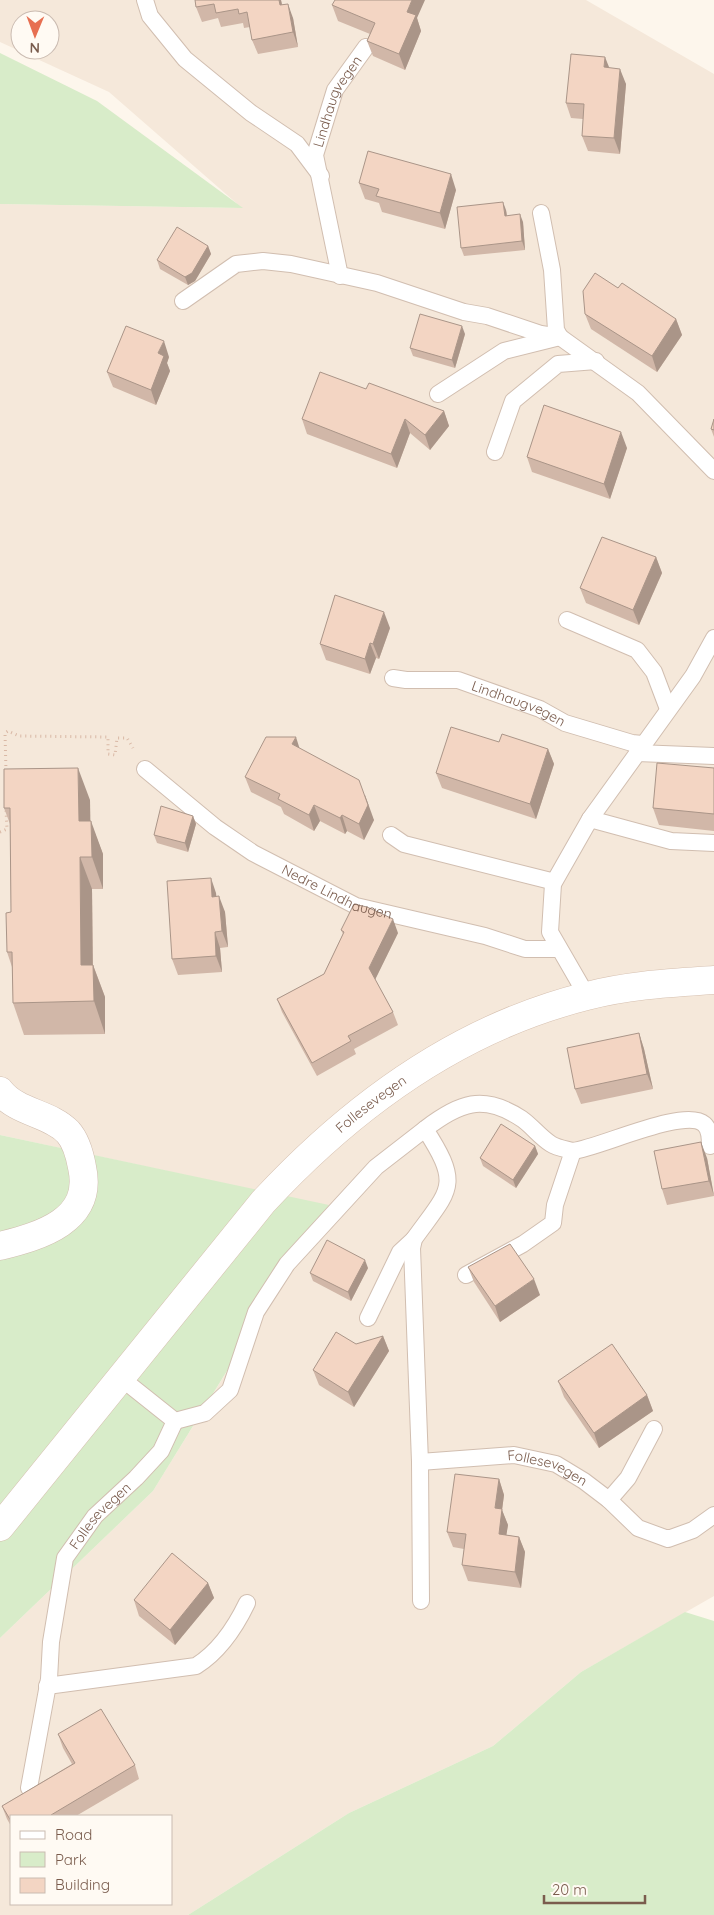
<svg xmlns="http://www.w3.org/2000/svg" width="714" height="1915" font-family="Quicksand,sans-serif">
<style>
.residential{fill:#f5e8da;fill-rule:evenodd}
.green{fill:#d8ecc9}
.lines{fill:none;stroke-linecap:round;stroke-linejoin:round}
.service-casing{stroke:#d1beb0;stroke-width:18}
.minor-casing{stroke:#d1beb0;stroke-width:29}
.secondary-casing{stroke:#d6c0b0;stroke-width:29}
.path{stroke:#d9b8a5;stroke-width:3;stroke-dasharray:1 4;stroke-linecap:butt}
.service{stroke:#fff;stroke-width:16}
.minor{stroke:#fff;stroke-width:28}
.secondary{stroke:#fff;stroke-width:28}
.wall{fill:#d1b7a8}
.shaded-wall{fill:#aa9588}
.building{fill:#f3d5c3;stroke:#aa9588}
.labels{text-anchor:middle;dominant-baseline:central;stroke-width:4.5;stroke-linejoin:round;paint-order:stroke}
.street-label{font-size:14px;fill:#7a5c4d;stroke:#fffaf3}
</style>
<rect width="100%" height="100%" fill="#fdf6ec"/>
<path class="residential" d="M 0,0 L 586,0 L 714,74 L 714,1596 L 581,1672 L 493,1746 L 349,1813 L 188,1915 L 0,1915 L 0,1638 L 153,1491 L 329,1206 L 0,1135 L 0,204 L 242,208 L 109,92 L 0,42 ZM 20,20 L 50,20 L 50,50 L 20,50 ZM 11,1816 L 171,1816 L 171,1904 L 11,1904 Z"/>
<g class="green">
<polygon points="0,53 97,101 243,208 0,204"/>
<polygon points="0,1135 329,1205 153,1491 0,1638"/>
<polygon points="685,1612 714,1621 714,1915 188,1915 349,1813 493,1746 581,1672"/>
</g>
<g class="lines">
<defs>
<g id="service">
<polyline points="145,0 150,16 185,59 251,113 297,144 321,176"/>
<path id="s1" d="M 340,276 L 315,155 L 335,90 L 366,47"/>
<polyline points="183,301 236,264 263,261 291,264 377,283 464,312 487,316 541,334 560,337 638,393 714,471"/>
<polyline points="438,394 504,351 560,337 556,330 552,270 541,213"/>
<polyline points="495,452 513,401 558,364 596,361"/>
<polyline points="567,620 637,650 654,672 668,709"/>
<path id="s2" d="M 393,678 L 406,680 L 458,680 L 540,709 L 565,723 L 632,743 L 642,744"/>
<polyline points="637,753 714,756"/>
<path id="s3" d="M 145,769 L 215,827 L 253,853 L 356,906 L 485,936 L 525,949 L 558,949"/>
<polyline points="590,819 671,841 714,843"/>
<polyline points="391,835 404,844 551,881 553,884"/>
<polyline points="587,996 550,932 553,884 590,819 693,676 714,638"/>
<path d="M 425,1129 C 459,1103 483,1093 522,1119 C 532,1126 540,1137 551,1144 C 557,1148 566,1149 573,1151 L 555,1205 L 553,1223 L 523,1244 L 466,1275"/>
<path d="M 573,1151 C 599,1148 685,1107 704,1124 C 710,1129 710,1138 710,1146"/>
<polyline points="368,1318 400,1252 414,1239"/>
<path d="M 121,1378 L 175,1421 L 205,1413 L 230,1390 L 256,1312 L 287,1264 L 376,1167 L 425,1129 C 462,1186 450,1189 414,1239 L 412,1248 L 420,1462 L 421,1601"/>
<path id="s4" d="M 420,1462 L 514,1455 L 556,1464 L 584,1481 L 609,1500 L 638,1528 L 668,1539 L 693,1530 L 714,1515"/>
<polyline points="609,1500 628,1478 654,1429"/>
<path d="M 47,1686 L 196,1666 C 220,1651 235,1628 247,1603"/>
<path id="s5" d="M 29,1788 L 49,1679 L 51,1642 L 65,1558 L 95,1516 L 136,1478 L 161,1451 L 175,1421"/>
</g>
<path id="minor" d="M 0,1091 C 17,1113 50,1113 68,1132 C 76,1141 80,1156 82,1167 C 94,1221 40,1236 0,1246"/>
<g id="secondary">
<path id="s6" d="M 0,1527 L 263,1202 C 352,1106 458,1028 587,996 C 629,985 671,983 714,980"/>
</g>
</defs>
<use href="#service" class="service-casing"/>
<use href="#minor" class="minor-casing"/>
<use href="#secondary" class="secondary-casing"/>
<g class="path">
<polyline points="6,771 5,733 8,731 19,736 108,737 108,754 115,755 117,738 127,738 133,748"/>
<polyline points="0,832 7,829 6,810"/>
</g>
<use href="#service" class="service"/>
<use href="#minor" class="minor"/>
<use href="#secondary" class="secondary"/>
</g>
<g class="wall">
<polygon points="195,0 281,0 282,5 293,18 298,47 258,54 252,40 250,27 244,28 243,23 221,27 218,18 202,22 196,7"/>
<polygon points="332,5 417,18 421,31 405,70 373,56 367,41 370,34 338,21"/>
<polygon points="609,68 626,84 620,154 588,151 582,136 583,119 571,118 566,103"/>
<polygon points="359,183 456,190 445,229 382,212 379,203 365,199"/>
<polygon points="506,210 507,216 523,222 525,250 464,256 461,248"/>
<polygon points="208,246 211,254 195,281 188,285 160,269 157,260"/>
<polygon points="618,288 676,319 682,335 657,372 591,329 585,314"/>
<polygon points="465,334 455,368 413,356 410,348"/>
<polygon points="169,357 167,363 170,371 156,405 113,387 107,372"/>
<polygon points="366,389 444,411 449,426 430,450 410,433 397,468 307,434 302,419"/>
<polygon points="714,419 714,437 711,429"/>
<polygon points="627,448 610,499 532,472 527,457"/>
<polygon points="656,557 662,573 639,625 586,603 580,588"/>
<polygon points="390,628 379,659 376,658 370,674 326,660 320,644"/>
<polygon points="499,742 548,749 554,764 536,819 442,788 436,773"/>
<polygon points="300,748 374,820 364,840 347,831 345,834 320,821 314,831 284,814 281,807 251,792 245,777"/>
<polygon points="714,768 714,831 659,825 653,808"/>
<polygon points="90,800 90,821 103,854 103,889 92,889 93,965 105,997 105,1034 24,1035 13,1003 12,967 7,952 11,912 10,824 4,808"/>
<polygon points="193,816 196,824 188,852 157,843 154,835"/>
<polygon points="216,893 216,896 225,912 228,947 220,948 222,972 178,975 172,959"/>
<polygon points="341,930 398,933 375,979 393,1012 398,1025 354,1049 356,1054 317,1076 282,1012 277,999 324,974 343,934"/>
<polygon points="639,1033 644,1049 653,1089 581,1104 575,1089"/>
<polygon points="535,1146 538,1154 516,1188 483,1166 480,1158"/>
<polygon points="707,1158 714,1196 667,1205 662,1189"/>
<polygon points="468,1267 540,1295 500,1322 474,1282"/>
<polygon points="368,1268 351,1301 313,1281 310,1273"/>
<polygon points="383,1336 389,1351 354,1407 319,1385 313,1370"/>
<polygon points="558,1381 647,1395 653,1411 599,1448 564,1397"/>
<polygon points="499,1479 504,1495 502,1510 508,1525 506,1535 519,1537 525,1552 521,1588 468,1581 462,1565 464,1549 453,1547 447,1532"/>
<polygon points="208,1583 214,1598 175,1645 139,1616 134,1600"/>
<polygon points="58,1734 135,1765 139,1779 76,1816 11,1816 11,1826 7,1819 2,1806 72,1764 63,1748"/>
</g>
<g class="shaded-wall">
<polygon points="279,0 281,0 285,20 280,5"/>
<polygon points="412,0 425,0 417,18 421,31 405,70 399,54 407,12"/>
<polygon points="288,4 293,18 298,47 293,32"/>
<polygon points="605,57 611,72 604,67"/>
<polygon points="620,69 626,84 620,154 614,138"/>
<polygon points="451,174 456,190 445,229 440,213"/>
<polygon points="503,202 506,210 508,224 505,216"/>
<polygon points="520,214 523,222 525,250 522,241"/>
<polygon points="208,246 211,254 195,281 188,285 185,277"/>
<polygon points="676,319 682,335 657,372 652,356"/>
<polygon points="462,326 465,334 455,368 452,360"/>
<polygon points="164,341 169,357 167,363 170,371 156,405 151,390 158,353"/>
<polygon points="444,411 449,426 430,450 425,435"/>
<polygon points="405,419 410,433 397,468 391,454"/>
<polygon points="621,432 627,448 610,499 604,484"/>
<polygon points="656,557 662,573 639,625 633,610"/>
<polygon points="384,612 390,628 379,659 373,644"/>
<polygon points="370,643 376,658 370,674 365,659"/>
<polygon points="296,737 301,753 292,744"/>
<polygon points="548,749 554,764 536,819 530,804"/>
<polygon points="78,768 90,800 91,853 79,821"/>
<polygon points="365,795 374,820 364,840 359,824"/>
<polygon points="314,805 320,821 314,831 309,815"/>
<polygon points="342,815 347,831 345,834 340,818"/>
<polygon points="193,816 196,824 188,852 185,843"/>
<polygon points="91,821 103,854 103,889 92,857"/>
<polygon points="80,857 92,889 93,997 81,965"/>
<polygon points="211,878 216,893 218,913 212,897"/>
<polygon points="219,896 225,912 228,947 222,931"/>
<polygon points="393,919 398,933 374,982 369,968"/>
<polygon points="215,932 220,948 222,972 216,956"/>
<polygon points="93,965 105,997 105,1034 94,1001"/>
<polygon points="639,1033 644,1049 653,1089 647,1074"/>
<polygon points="701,1142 707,1158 714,1196 709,1181"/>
<polygon points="535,1146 538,1154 516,1188 513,1180"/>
<polygon points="365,1260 368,1268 351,1301 348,1292"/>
<polygon points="534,1279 540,1295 500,1322 495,1306"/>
<polygon points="383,1336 389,1351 354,1407 348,1392"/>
<polygon points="647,1395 653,1411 599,1448 594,1433"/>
<polygon points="499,1479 504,1495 502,1510 508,1525 504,1550 499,1534 495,1508"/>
<polygon points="519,1537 525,1552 521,1588 515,1572"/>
<polygon points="208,1583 214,1598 175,1645 170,1630"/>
</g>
<g class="building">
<polygon points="195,0 279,0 280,5 288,4 293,32 252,40 247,12 239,14 238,9 216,13 214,4 196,7"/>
<polygon points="335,0 412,0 407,12 416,15 399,54 367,41 375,23 332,5"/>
<polygon points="571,54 605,57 604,67 620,69 614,138 582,136 584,104 566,103"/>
<polygon points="368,151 451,174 440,213 376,196 379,189 359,183"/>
<polygon points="503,202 505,216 520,214 522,241 461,248 457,207"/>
<polygon points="177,227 208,246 192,273 185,277 157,260"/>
<polygon points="595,273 618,288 622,283 676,319 652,356 585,314 583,291"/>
<polygon points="420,314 462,326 452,360 410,348"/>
<polygon points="126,326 164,341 158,353 164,356 151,390 107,372"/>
<polygon points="320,372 366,389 369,383 444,411 425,435 405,419 391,454 302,419"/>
<polygon points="544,405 621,432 604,484 527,457"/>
<polygon points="714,419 714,430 711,429"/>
<polygon points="602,537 656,557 633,610 580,588"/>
<polygon points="335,595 384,612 373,644 370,643 365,659 320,644"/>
<polygon points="451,727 499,742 502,734 548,749 530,804 436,773"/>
<polygon points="266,737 296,737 292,744 359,780 368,805 359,824 342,815 340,818 314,805 309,815 278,799 280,794 245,777"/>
<polygon points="657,763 714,768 714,814 653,808"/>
<polygon points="78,768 79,821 91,821 92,857 80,857 81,965 93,965 94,1001 13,1003 12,952 7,952 6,913 11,912 10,808 4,808 4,769"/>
<polygon points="161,806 193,816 185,843 154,835"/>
<polygon points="211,878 212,897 219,896 222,931 215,932 216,956 172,959 167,881"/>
<polygon points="354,904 367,907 393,919 369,968 393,1012 348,1036 351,1041 312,1063 277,999 324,974 344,932 341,930"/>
<polygon points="639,1033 647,1074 575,1089 567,1048"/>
<polygon points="501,1124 535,1146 513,1180 480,1158"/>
<polygon points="701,1142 709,1181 662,1189 654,1151"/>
<polygon points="327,1240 365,1260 348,1292 310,1273"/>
<polygon points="510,1244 534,1279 495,1306 468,1267"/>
<polygon points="336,1332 356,1344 383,1336 348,1392 313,1370"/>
<polygon points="612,1344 647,1395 594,1433 558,1381"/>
<polygon points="455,1474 499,1479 495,1508 502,1509 499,1534 519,1537 515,1572 462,1565 466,1534 447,1532"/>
<polygon points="172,1553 208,1583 170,1630 134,1600"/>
<polygon points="101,1709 135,1765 51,1815 52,1816 11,1816 11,1821 2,1806 75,1763 58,1734"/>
</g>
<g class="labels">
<g class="street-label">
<text stroke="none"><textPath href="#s1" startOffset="182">Lindhaugvegen</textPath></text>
<text stroke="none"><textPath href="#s2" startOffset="130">Lindhaugvegen</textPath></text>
<text stroke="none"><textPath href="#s3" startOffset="230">Nedre Lindhaugen</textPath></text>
<text stroke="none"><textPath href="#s6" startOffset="564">Follesevegen</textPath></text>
<text stroke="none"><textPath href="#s4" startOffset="130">Follesevegen</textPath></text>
<text stroke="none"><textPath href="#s5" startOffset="288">Follesevegen</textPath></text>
</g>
</g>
<rect x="10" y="1815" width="162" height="90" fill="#fffaf3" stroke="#cabbb1"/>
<rect x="20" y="1831" width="25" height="8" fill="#ffffff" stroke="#cabbb1"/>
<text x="55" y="1840" font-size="15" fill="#7a5c4d">Road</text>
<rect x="20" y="1852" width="25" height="15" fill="#d8ecc9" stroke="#cabbb1"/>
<text x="55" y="1865" font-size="15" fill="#7a5c4d">Park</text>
<rect x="20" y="1878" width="25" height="15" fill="#f3d5c3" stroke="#cabbb1"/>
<text x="55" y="1890" font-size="15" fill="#7a5c4d">Building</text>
<g transform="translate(35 35) rotate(181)"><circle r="24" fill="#fffaf3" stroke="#cabbb1"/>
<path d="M0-4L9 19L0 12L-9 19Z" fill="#e76f51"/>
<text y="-8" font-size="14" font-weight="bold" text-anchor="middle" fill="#7a5c4d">N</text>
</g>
<path d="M544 1895v8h101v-8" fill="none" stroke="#7a5c4d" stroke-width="2.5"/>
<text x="552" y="1895" font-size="15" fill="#7a5c4d" stroke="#fffaf3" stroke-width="4" paint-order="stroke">20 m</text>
</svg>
